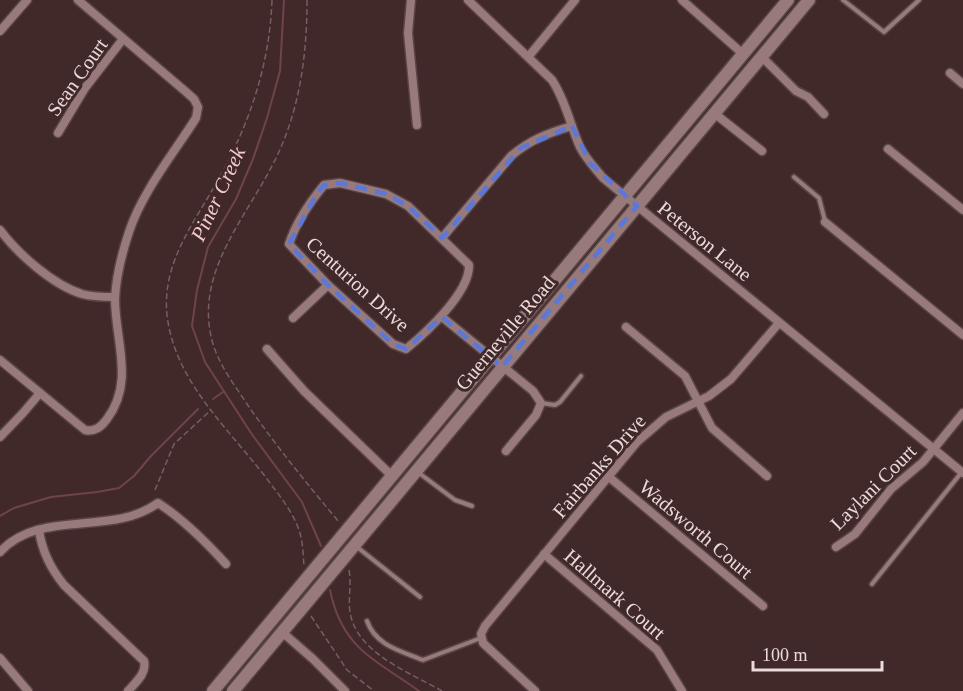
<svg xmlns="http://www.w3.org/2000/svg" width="963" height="691" font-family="'Times New Roman',serif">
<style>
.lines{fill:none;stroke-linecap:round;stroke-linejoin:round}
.stream{stroke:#6e444a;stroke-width:2}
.service-casing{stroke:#5a4546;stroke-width:7}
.minor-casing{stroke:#5a4546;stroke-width:11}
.secondary-casing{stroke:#5a4546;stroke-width:15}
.path{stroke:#755f60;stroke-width:1.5;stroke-dasharray:6 3;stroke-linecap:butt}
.service{stroke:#987a7b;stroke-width:4}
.minor{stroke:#987a7b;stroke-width:8}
.secondary{stroke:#987a7b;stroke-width:12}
.marked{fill:none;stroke:#5b78d9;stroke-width:4.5;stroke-dasharray:12 8;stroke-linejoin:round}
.labels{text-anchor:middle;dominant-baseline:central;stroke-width:6;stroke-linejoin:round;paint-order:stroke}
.street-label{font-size:20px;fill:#ebdada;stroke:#41292a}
.water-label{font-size:21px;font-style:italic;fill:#f3cbcc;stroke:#41292a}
</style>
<rect width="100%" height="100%" fill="#41292a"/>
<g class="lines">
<g class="stream">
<polyline points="284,0 280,71 267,118 253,159 236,199 208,247 197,290 192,326 205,362 251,433 302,502 321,546"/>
<polyline points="213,399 223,392"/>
<polyline points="0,516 14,508 51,497 97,492 119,488 134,476 151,456 198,409"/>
<path d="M 330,590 C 342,649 375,659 419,691"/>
</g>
<defs>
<g id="service">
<polyline points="843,0 884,32 919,0"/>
<polyline points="794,177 819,198 825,221"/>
<polyline points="541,403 555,405 560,402 581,376"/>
<polyline points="419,473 455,500 472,506"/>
<polyline points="357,547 420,597"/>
<polyline points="872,584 961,473"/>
<path d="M 367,621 C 376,646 401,651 423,660 L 481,638"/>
</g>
<g id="minor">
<polyline points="411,0 408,33 417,125"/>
<path d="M 468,0 L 552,80 C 566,101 570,125 580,147 C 586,159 595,168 603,178 L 963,473"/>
<polyline points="682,0 743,54"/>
<polyline points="0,31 27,0"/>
<polyline points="529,56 575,0"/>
<polyline points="762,57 796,91 808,97 824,114"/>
<polyline points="950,73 963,84"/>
<polyline points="714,113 762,151"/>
<polyline points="58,133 85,88 123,39"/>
<polyline points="888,149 963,210"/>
<path d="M 340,183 L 386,194 L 408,206 L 469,265 C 470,292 427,332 406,349 L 393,344 L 328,285 L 289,244 C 296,223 310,202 324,185 Z"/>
<polyline points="825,222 963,335"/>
<path d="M 0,230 C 18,254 53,285 82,294 C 93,297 104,297 115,297"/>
<path d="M 442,238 L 511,156 C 530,140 548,133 572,126"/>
<polyline points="442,317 533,391 541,403 536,415 506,451"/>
<polyline points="293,318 328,285"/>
<polyline points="626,327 685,376 712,428 767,476"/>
<polyline points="267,349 304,391 392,476"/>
<path d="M 0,360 L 85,430 C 95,432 101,427 107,419 C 135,382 115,340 115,299 C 116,277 122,253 129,232 C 142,192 174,153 196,118 L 198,107 L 194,99 L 185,91 L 78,0"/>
<polyline points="0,437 23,413 40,393"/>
<polyline points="609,477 763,606"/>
<path d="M 39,530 C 42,552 51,569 64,585 L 144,661 C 147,673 136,682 128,691"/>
<polyline points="836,547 855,534 891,489 923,462 963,413"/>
<path d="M 0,552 C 40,508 112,537 158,503 C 183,519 206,542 226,564"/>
<polyline points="544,554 657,650 682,691"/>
<polyline points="282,632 313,659 345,691"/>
<polyline points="0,658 28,691"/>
<polyline points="535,691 483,643 481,634 485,626 637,442 666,417 709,396 731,379 779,323"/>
</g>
<g id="secondary">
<polyline points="213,691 788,0"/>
<polyline points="233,691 809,0"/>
</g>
</defs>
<use href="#service" class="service-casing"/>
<use href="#minor" class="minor-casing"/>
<use href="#secondary" class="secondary-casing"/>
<g class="path">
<path d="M 272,0 C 270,58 253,114 226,165 C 202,214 161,257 167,315 C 175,385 234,433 273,487 C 283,500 294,515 299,530 C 303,541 303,554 304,566"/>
<path d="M 307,0 C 307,50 301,101 281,147 C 254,211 191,269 213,344 C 220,367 236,387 249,407 C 277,447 308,485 339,522"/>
<polyline points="155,490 174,444 211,410"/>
<path d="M 349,570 C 352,586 347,601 351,617 C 361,655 411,673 442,691"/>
<polyline points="311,616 347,670 374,691"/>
</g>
<use href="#service" class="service"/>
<use href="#minor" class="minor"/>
<use href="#secondary" class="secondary"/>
</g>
<path class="marked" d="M 572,126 L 590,163 L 637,206 L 502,367 L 442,317 L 406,349 L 393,344 L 328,285 L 289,244 L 317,194 L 324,185 L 340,183 L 386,194 L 408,206 L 442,238 L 521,148 Z"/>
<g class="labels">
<g class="street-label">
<text transform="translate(77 77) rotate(-55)">Sean Court</text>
<text transform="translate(705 241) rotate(39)">Peterson Lane</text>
<text transform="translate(358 284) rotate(42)">Centurion Drive</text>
<text transform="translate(505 333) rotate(-50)">Guerneville Road</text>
<text transform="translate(599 466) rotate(-49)">Fairbanks Drive</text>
<text transform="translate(873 487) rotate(-45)">Laylani Court</text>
<text transform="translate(696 529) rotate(40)">Wadsworth Court</text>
<text transform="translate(615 594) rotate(41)">Hallmark Court</text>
</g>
<g class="water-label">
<text transform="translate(218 194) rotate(-65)">Piner Creek</text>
</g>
</g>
<path d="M753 661v9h129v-9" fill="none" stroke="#ebdada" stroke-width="3"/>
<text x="762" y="661" font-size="18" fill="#ebdada" stroke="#41292a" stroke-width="4.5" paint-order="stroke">100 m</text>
</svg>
